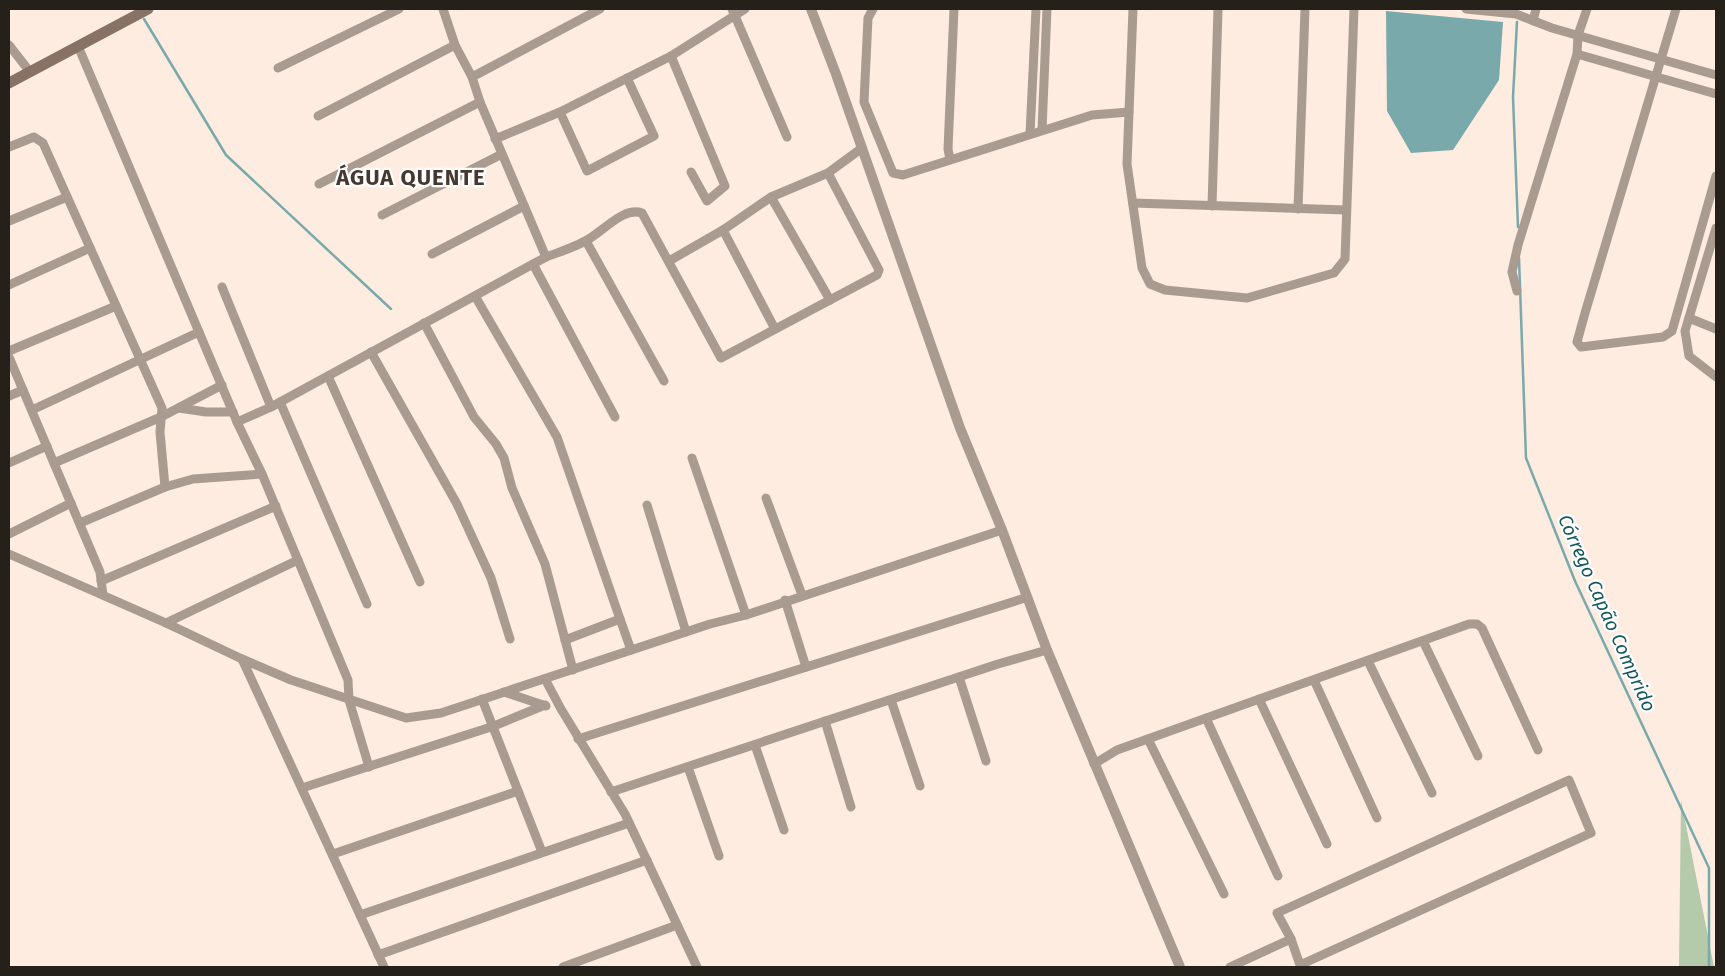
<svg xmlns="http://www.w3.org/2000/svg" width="1725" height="976" font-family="'Fira Sans',sans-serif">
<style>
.green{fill:#b5caaa}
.water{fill:#79a9aa}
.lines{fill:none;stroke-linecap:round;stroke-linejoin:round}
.stream{stroke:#79a9aa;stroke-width:2.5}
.minor{stroke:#aa9b91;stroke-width:9}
.tertiary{stroke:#aa9b91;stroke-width:10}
.secondary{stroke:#887265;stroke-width:11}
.labels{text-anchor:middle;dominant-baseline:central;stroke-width:4.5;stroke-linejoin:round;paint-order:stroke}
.water-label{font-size:19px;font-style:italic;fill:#13585a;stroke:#fff}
.district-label{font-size:22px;font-weight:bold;letter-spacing:1px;fill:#45382e;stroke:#fff}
</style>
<rect width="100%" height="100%" fill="#fdecdf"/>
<polygon class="green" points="1681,800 1714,967 1679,967"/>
<polygon class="water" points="1386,11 1503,22 1499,80 1453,150 1411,153 1387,111"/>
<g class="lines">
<g class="stream">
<polyline points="144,19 226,155 391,309"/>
<polyline points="1517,22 1513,97 1518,227"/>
<polyline points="1519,258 1526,458 1575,581 1709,868 1709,967"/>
</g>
<g class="minor">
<polyline points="443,9 455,45 472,77 480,102 546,257"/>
<polyline points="732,9 787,137"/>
<polyline points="873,9 868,18 864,102 893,173 903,175 1092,115 1129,112"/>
<polyline points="1133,9 1127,164 1142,268 1150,284 1165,290 1247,298 1334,273 1345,259 1354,9"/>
<polyline points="1466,9 1516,14 1552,28 1716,75"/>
<polyline points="1676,9 1585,313 1577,342 1581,347 1663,337 1672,331 1716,176"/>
<polyline points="1533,21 1536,9"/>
<polyline points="9,45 30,72"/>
<path d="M 78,46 L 237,422 L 271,407 L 546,257 C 559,252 573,248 585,241 C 602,233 623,206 642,213 L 721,358 L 877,275 L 879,270 L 828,173"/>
<polyline points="1577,54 1716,94"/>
<polyline points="671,56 725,186 707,201 691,172"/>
<polyline points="278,68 399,9"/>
<polyline points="472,77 600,9"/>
<polyline points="560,112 587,171 654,136 627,78"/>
<polyline points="318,116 455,45"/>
<polyline points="1042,130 1047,9"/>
<polyline points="1030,134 1036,9"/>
<polyline points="495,139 560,112 671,56 745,9"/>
<polyline points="9,147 34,137 43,143 162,408 160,432 165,487"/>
<polyline points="950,159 948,149 954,9"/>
<polyline points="319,184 480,102"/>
<polyline points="771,197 830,300"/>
<polyline points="1133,203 1346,210"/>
<polyline points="1212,206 1218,9"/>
<polyline points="1298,209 1305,9"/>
<polyline points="382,215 502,154"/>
<polyline points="9,221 67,197"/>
<polyline points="1716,228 1685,331 1689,356 1716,377"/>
<polyline points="723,230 775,329"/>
<polyline points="586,241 664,381"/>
<polyline points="432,254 524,206"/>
<polyline points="669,261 723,230 771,197 828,173 862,148"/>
<polyline points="533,264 615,417"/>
<polyline points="9,285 90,248"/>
<polyline points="222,287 271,407"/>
<polyline points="1517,291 1512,272 1518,245 1577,54 1578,35 1587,9"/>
<polyline points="475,296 557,437 620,619 565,640"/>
<polyline points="1689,318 1716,329"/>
<polyline points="424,323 474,417 496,444 504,458 512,488 545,564 573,670"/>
<polyline points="9,351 116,306"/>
<polyline points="371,352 457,504 491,578 510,639"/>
<polyline points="9,357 100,572 103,595"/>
<polyline points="328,376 420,582"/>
<polyline points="9,396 23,390"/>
<polyline points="280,402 367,604"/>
<polyline points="179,408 206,412 233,412"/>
<polyline points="32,410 199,332"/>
<polyline points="237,422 262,474 348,680 349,700 369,767"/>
<polyline points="692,458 746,615"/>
<polyline points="9,463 47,446"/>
<polyline points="54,463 161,417 222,385"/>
<polyline points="766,498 802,595"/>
<polyline points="647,505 686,632"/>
<polyline points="80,523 165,487 193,479 262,474"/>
<polyline points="9,534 71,503"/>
<polyline points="9,554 166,623 242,659 384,967"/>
<polyline points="101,581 276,506"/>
<polyline points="785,600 806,667"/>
<polyline points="620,619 631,650"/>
<polyline points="166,623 298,560"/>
<polyline points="1423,641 1478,756"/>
<polyline points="242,659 291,680 406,718 441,713 710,624 746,615 1002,530"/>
<polyline points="1368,661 1432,793"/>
<polyline points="959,677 986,761"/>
<polyline points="545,679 561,709 625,814 697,967"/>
<polyline points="1314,680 1377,818"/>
<polyline points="504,692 546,706"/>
<polyline points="482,699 542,852"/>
<polyline points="1259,699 1327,844"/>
<polyline points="891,700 920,786"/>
<polyline points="1206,718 1278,876"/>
<polyline points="825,721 851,807"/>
<polyline points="578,739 1025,598"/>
<polyline points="1148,739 1224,894"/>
<polyline points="755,745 784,830"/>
<polyline points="1094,764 1117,750 1469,624 1477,624 1482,628 1538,750"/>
<polyline points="688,767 719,856"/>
<polygon points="1569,780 1591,833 1300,965 1291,939 1277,913"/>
<polyline points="302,788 494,726 545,705"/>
<polyline points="611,792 998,664 1047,650"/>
<polyline points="333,854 518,791"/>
<polyline points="360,915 629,823"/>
<polyline points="378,955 647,860"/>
<polyline points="563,967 677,925"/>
<polyline points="1230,967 1291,939"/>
</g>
<polyline class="tertiary" points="811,9 836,74 960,428 1002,530 1047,650 1180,967"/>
<polyline class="secondary" points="9,83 148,9"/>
</g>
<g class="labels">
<g class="water-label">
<text transform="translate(1607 613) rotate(66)">Córrego Capão Comprido</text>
</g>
<g class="district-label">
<text x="411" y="177">ÁGUA QUENTE</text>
</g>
</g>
<rect width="1725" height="976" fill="none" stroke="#26201b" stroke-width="20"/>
</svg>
